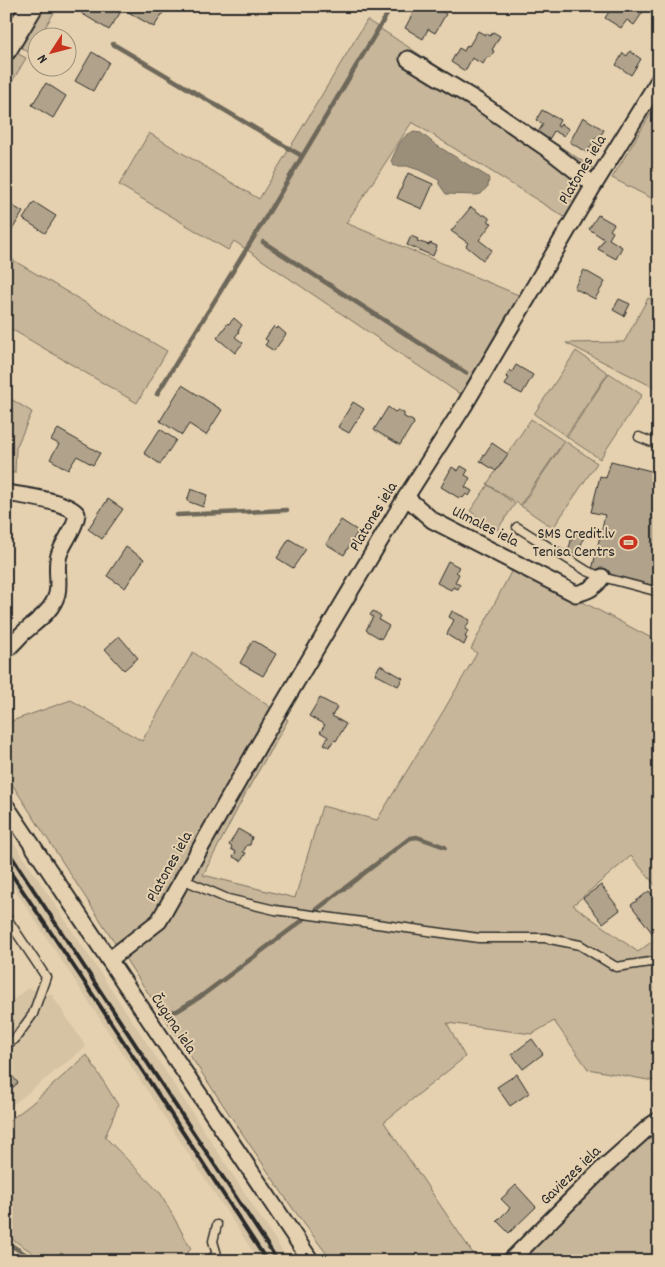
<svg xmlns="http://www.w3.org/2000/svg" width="665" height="1267" font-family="Dekko,sans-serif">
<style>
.built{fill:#d5c3a4}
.green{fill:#c7b699;stroke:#797062}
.water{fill:#9b8f7a;stroke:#6e675a}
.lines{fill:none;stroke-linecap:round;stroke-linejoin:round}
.stream{stroke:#6e675a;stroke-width:4.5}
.building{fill:#b1a38b;stroke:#2b2b2b}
.lane-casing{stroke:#2b2b2b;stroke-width:11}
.street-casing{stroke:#2b2b2b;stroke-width:19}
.secondary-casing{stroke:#2b2b2b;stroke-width:25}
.lane{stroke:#e5d1af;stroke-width:8}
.street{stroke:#e5d1af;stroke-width:15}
.secondary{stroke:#e5d1af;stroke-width:21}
.rail{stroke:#2b2b2b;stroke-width:4}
.labels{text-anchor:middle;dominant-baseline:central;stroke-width:4;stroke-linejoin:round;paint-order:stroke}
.street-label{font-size:16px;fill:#2b2b2b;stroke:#e5d1af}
.poi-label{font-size:16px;fill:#2b2b2b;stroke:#e5d1af;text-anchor:end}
</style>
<rect width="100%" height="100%" fill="#e5d1af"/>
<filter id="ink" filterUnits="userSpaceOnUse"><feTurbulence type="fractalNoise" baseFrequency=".02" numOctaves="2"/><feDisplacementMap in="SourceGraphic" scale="10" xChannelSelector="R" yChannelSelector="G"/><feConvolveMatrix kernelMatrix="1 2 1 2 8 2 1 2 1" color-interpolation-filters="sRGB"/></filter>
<g filter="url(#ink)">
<g class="built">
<polygon points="6,831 135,1025 289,1261 259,1261 6,876"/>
<polygon points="28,988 52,995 86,1047 6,1110 6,1006"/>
</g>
<g class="green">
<polygon points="43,6 54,6 57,8 39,37 38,38 37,41 30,53 19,46"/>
<polygon points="367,20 596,170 566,218 412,122 346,223 521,296 460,394 234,241 228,250 119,185 149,133 259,199"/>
<polygon points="15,52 26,58 6,92 6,67"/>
<polygon points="659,100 659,202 612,178"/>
<polygon points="6,256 167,351 137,403 6,326"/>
<polygon points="648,298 659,303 659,390 566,343 624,342"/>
<polygon points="576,351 608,373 566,436 534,414"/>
<polygon points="609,373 642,395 600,459 567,437"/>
<polygon points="6,396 32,412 16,448 15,473 6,472"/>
<polygon points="531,419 564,441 520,505 487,484"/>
<polygon points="565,441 597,463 553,528 521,506"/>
<polygon points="488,485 515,504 497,530 470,511"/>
<polygon points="514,566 659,642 659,890 631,856 573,905 638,952 659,936 659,1082 588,1069 554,1021 532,1034 447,1023 465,1057 384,1122 478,1261 332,1261 291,1206 134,972 19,795 12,784 6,779 6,723 71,700 142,741 193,652 288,720 249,787 203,875 295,898 322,806 377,820 444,710 477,653 471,649"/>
<polygon points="87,1055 118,1105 105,1137 161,1194 191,1249 179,1261 45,1261 6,1235 6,1123 30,1105"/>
<polygon points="659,1125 659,1261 521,1261 654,1127"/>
</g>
<path class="water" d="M 414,132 L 421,133 L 436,145 L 488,177 L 489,179 L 488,186 L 481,194 L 476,195 L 446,194 L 439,184 L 439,180 L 419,170 L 407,166 L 394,166 L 391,161 C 396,151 401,134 414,132 Z"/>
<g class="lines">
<g class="stream">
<polyline points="113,44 302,156"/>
<polyline points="263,242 466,373"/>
<polyline points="157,394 254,237 392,6"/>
<polyline points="177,515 287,510"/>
<polyline points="316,910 410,838 417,837 445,847"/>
<polyline points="164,1013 177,1011 200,997 303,920"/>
<polyline points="6,1242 36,1261"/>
</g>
</g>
<g class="building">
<polygon points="86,6 109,6 120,13 109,30 81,13"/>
<polygon points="125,6 156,6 164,11 154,27 123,9"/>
<polygon points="417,6 432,6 446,14 435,33 428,29 423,39 405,28"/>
<polygon points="611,6 647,6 634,25 627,20 621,28 605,18 612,7"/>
<polygon points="647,6 659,6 659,17 645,9"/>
<polygon points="478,31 485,35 486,33 490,36 493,32 500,36 492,50 494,51 490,58 487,57 483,64 472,58 465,71 451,62 459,48 464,51 467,45 469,46"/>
<polygon points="630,51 641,59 631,75 616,65 623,53 627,56"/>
<polygon points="92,52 109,62 93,91 75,81"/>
<polygon points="46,83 66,96 53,118 32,105"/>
<polygon points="542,110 560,120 557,126 559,127 561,124 569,129 564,136 554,131 548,141 537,134 543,124 536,120"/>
<polygon points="583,117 604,130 599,138 596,137 587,153 570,142"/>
<polygon points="408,173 433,184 422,209 397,198"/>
<polygon points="6,202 23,212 7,238 6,237"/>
<polygon points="34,202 56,216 45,233 23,219"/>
<polygon points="471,207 482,215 485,215 489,218 489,222 492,223 479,240 492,250 483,260 466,246 468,243 451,231"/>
<polygon points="598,215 614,224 610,230 613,232 609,239 622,247 616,259 598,249 604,239 589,229"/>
<polygon points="411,236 418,239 417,241 429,245 430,243 437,246 433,256 407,245"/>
<polygon points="584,270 605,282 595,299 574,288"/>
<polygon points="619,299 630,304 624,316 613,310"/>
<polygon points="234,318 242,325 238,331 239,332 235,337 243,343 235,353 217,338 228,323 229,324"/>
<polygon points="274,326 277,329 278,327 286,334 274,351 265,345 268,341 265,339"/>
<polygon points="516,365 533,375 522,394 505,385 509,378 506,377 510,370 512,372"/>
<polygon points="182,385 222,410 206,435 189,424 182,435 160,421"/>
<polygon points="353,402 364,409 349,433 338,427"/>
<polygon points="388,407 395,412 398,410 404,413 404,417 413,421 414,424 411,427 400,445 374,430"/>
<polygon points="58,429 100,453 93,465 77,456 68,470 50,459 59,444 51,440"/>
<polygon points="160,429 176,440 160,464 144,453"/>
<polygon points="492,443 508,454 496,471 480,461"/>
<polygon points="611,461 659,473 659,587 592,570 605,515 591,512 600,476 606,478"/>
<polygon points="461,466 468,470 465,475 470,478 465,487 472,491 469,496 466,494 463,498 460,496 459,498 441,487 452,467 458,471"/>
<polygon points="191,489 207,495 203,507 187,501"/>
<polygon points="108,499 123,509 102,539 88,529"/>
<polygon points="341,520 358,531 344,555 326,544"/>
<polygon points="573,533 584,536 578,555 568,552"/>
<polygon points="289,539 306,549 293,568 277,558"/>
<polygon points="126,547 144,559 125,588 107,576"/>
<polygon points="448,561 459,567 456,572 459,574 455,582 460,585 458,589 453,587 451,590 437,583"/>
<polygon points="373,611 381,616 379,620 389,626 381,639 366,630 373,617 370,615"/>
<polygon points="452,611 470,620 465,629 468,631 465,637 467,638 464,645 449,636 447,634 454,620 449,617"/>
<polygon points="119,636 138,658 124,670 105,649"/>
<polygon points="253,640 276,654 263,676 240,663"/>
<polygon points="380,665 403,678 398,686 375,674"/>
<polygon points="320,698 337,707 332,716 346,724 336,741 334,740 329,747 324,744 328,737 320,732 325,725 309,716"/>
<polygon points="238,829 252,837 250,845 247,845 243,852 246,853 241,861 233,857 236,852 231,849 232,847 229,845"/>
<polygon points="601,885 620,910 603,923 583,898"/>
<polygon points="649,891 659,903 659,929 653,934 631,905"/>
<polygon points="532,1039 543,1054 523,1069 512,1054"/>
<polygon points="8,1071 18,1083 6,1093 6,1072"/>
<polygon points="517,1074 529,1093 510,1106 497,1087"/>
<polygon points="516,1185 536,1207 509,1233 497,1221 510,1208 501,1199"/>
</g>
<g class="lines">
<defs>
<g id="lane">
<polyline points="639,437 659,445"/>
<polyline points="517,527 587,571 602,577 659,592"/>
<polyline points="182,879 228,899 275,910 479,938 545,938 580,945 616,967 657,961"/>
<polyline points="6,917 46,977 33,1014 15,1039 6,1045"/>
<polyline points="207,1261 217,1255 213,1241 217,1225"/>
</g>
<g id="street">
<polyline points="408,59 479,102 552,152 594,185"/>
<path d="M 6,493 C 24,496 67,501 77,514 C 75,530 64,540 59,555 C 55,568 60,581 57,594 C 52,612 36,621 22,634 C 17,639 12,645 6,650"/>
<path d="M 406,497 L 432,520 L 576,594 C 588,591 596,587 602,577"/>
<polyline points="6,806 311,1261"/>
<polyline points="109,960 159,921 260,743 406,497 464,406 594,185 659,80"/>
<polyline points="510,1261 602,1169 650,1126 659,1120"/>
</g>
<polyline id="secondary" points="6,49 32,6"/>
</defs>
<use href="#lane" class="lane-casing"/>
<use href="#street" class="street-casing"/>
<use href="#secondary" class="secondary-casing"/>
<use href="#lane" class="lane"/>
<use href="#street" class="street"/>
<use href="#secondary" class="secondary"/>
<g class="rail">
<polyline points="6,848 278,1261"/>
<polyline points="6,866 89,989 267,1261"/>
</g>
</g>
</g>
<defs>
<symbol id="stadium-bare" viewBox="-9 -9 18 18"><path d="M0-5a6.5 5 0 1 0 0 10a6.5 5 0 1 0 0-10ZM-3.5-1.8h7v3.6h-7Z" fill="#c8321e" stroke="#e5d1af" stroke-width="2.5" paint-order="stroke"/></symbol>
</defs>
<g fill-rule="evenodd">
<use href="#stadium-bare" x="616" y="530" width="25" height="25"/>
</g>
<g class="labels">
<g class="street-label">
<text transform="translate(583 170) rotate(-59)">Platones iela</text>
<text transform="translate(374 517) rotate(-59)">Platones iela</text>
<text transform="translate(485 527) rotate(27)">Ulmales iela</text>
<text transform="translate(170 867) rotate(-61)">Platones iela</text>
<text transform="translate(173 1024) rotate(56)">Čuguna iela</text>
<text transform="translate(571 1176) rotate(-44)">Gaviezes iela</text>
</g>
<g class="poi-label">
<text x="615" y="534">SMS Credit.lv<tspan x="615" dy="18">Tenisa Centrs</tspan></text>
</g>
</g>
<rect width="665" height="1267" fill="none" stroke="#e5d1af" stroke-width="25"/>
<rect x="12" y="12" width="640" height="1242" fill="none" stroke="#2b2b2b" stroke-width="2" filter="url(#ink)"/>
<g transform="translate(52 52) rotate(234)"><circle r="24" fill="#e5d1af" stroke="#9b8f7a"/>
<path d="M0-4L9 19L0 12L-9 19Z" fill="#c8321e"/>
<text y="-8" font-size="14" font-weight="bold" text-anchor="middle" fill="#2b2b2b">N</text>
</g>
</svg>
